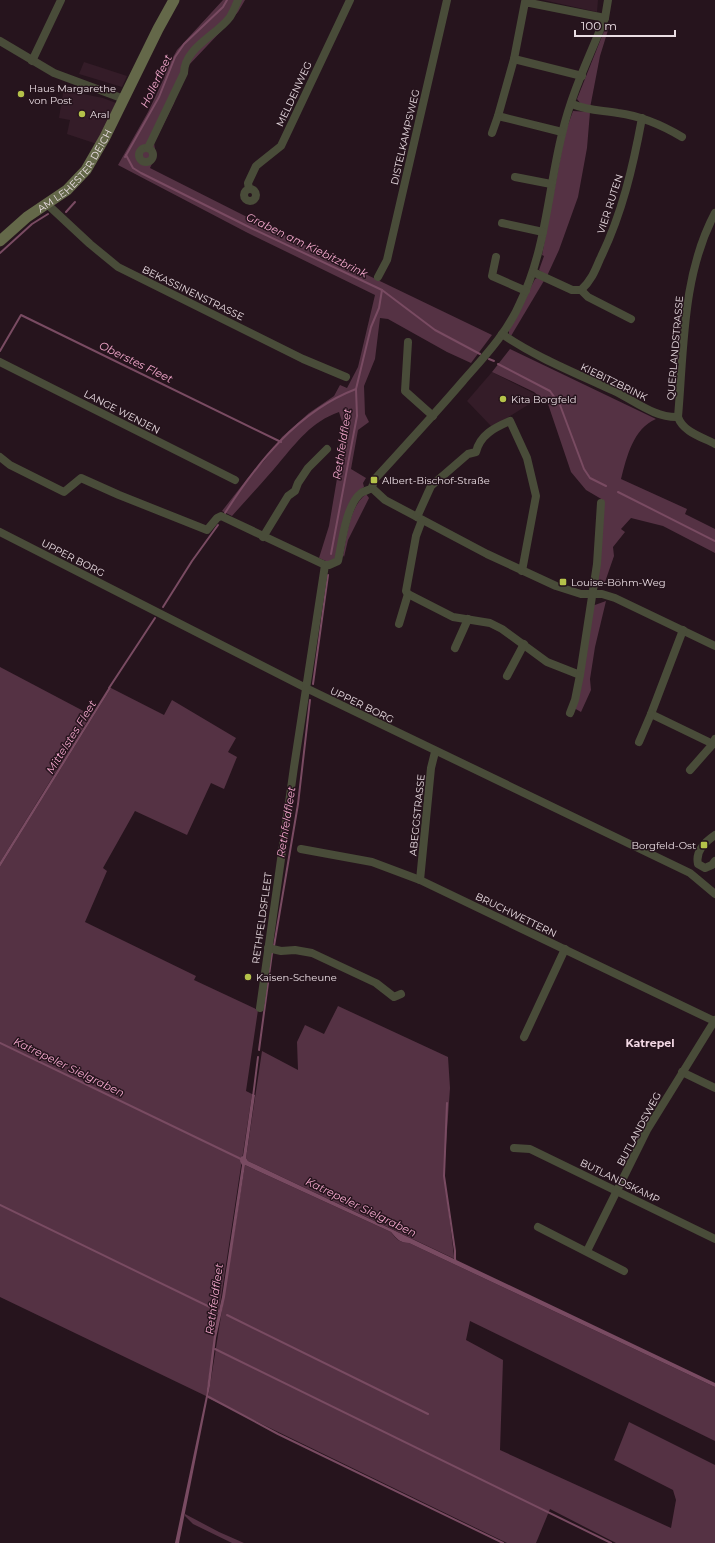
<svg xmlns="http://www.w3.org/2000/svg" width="715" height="1543" font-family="Montserrat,sans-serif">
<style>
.built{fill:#341c28}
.green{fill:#553244}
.water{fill:#794b62}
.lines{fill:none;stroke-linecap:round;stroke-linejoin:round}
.stream{stroke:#794b62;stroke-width:2}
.street{stroke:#494c39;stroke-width:8}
.secondary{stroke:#646849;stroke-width:11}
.poi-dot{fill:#b5c24a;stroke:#26141d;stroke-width:1.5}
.labels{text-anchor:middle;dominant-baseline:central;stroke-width:3;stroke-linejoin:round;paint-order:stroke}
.poi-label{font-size:10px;fill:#eadde3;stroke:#26141d;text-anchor:start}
.street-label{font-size:10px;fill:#eadde3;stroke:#26141d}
.water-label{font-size:11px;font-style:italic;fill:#f4a8cd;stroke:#26141d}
.neighbourhood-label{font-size:11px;font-weight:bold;fill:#f3d8e4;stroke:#26141d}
</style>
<rect width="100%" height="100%" fill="#26141d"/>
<g class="built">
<polygon points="543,0 598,0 597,12"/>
<polygon points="84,62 127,76 122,87 79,74"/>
<polygon points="64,87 83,94 103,98 116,103 97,144 67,134 70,120 59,118"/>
<polygon points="492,372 541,397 492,427 467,401"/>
</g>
<g class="green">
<path d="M 223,0 L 245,0 L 238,12 L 225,27 L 188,66 L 175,99 L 174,103 L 154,143 L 156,155 L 150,168 L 251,219 L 492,335 L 471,363 L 447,352 L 388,319 L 380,318 L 375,359 L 364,386 L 365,414 L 369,422 L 358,430 L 351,469 L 366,478 L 363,483 L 364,487 L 358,491 L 336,558 L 328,562 L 319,558 L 329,526 L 345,431 L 339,412 C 311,422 297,442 279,463 C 264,481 247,499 232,516 L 222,511 L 247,479 L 264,461 L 282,437 L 309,413 L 334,396 L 340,385 L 347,388 L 358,367 L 375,295 L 246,232 L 118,165 L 148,112 L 164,78 L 168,66 L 177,50 Z"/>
<polygon points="606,26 609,27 600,56 590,108 581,104 577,99"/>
<polygon points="573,111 590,112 587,148 578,197 559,250 547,276 539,270 544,256 542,255 565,133"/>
<polygon points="539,277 545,279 511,336 509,334 509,330 535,279"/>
<path d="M 510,349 L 656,419 C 633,429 627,456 621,479 L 687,509 L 685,514 L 715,529 L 715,553 L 663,526 L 631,518 L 621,529 L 625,532 L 613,547 L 614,556 L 605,582 L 596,584 L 603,500 L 586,490 L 571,472 L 548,404 L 534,392 L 492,372 Z"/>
<path d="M 366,494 L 369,498 L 348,540 L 344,557 L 343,555 C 347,535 349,508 366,494 Z"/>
<polygon points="606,601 595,647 590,679 591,690 581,712 574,708 592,606"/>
<polygon points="0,667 91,715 0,862"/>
<polygon points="111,688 164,715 172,700 236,738 228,752 237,757 224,789 211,783 187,835 135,811 103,868 107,871 85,922 196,976 194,980 258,1010 246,1091 252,1094 206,1396 0,1297 0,867"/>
<polygon points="338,1006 448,1057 450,1088 444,1174 454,1256 457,1260 248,1161 246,1158 262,1051 298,1070 297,1042 305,1025 324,1034"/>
<path d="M 245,1165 L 391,1232 C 396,1239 400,1243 409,1243 L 715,1387 L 715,1441 L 470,1321 L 466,1340 L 503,1360 L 500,1450 L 671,1528 L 676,1500 L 673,1490 L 614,1460 L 629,1422 L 715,1465 L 715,1543 L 616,1543 L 550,1509 L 536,1543 L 507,1543 L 208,1398 Z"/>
<polygon points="185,1514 219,1532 244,1543 232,1543 193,1524 185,1516"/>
</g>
<g class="water">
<polygon points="109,687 111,688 0,867 0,862"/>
<path d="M 252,1094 L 255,1095 L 246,1158 L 248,1161 L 715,1383 L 715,1387 L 409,1243 C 400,1243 397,1239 391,1232 L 245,1165 L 225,1297 L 216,1338 L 210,1386 L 179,1543 L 175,1543 L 206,1396 L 215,1328 L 222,1297 L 242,1165 L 240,1161 L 241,1157 L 243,1156 Z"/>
</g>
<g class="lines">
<g class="stream">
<polyline points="126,155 133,168 141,173 249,227 382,290 435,330 480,354"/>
<polyline points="125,157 159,97 175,57 184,44 223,7 227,0"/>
<polyline points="66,212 75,202"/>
<polyline points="0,253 32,224 48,214"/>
<polyline points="0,351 21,315 281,442"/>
<polyline points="489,359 494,361"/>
<polyline points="498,364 550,391 560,405 584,469 590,478 606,486"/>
<polyline points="618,492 715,541"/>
<path d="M 225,513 C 257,463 298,411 356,389"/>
<polyline points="331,554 357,416 356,389 371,327 379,308 382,290"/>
<polyline points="163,607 192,561 218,525"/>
<polyline points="313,684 328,575"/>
<polyline points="109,688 155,618"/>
<polyline points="274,946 298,804 310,700"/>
<polyline points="0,1043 243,1160"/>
<polyline points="259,1050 272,953"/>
<polyline points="253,1097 258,1057"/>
<polyline points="447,1103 444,1176 455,1251 455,1261"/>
<polyline points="0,1205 220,1312"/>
<polyline points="227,1315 428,1414"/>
<polyline points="215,1349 611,1543"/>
<polyline points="207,1396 278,1434 503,1543"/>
</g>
<g class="street">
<path d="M 608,0 L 605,18 C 590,55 571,94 562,134 C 548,190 546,250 520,303 C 507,333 484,357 463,381 C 434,415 404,447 374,480 L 372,488 L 385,500 L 487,554 L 556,586 L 581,594 L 602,594 L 615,598 L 715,646"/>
<polyline points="0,41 54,73 124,99"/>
<polyline points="514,59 498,116 562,132"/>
<polyline points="32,61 61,0"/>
<polyline points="582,76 514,59 525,2 605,18"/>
<path d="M 572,104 C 589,111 600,110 618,113 C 641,116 662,125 682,137"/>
<polyline points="492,133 498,116"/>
<circle cx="146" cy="155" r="7"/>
<path d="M 148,148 L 184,73 C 184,48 217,35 230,17 C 233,12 236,5 238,0"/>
<polyline points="515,177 551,184"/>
<circle cx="250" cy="195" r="6"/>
<polyline points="249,189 248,183 256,166 281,146 350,0"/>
<polyline points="47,204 90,244 118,267 303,359 346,377"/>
<path d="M 715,213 C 682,275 684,348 678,417 C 683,432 702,437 715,444"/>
<polyline points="502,223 543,232"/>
<polyline points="496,257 492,276 526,291"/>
<polyline points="533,272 572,290 581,290 588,297 631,319"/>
<polyline points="378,277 387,260 447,0"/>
<path d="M 581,290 C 591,281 595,271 600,259 C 622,214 633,167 642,118"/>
<path d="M 502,334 C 537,358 576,373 614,391 C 635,401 655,418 678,417"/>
<polyline points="408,342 405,391 433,416"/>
<polyline points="0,362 235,480"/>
<polyline points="0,457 10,465 64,492 81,478 119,495 207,530 217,518 221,516 325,565"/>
<path d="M 417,517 L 431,486 L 468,454 L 476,452 C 480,435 494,428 510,421 L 527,458 L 536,496 L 522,571"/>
<polyline points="422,520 416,536 406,591 408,594 453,617 490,623 502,629 547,662 580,675 597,564 601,503"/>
<polyline points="0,532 306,688 690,873 715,894"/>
<polyline points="263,537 288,496 295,491 298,483 308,468 327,449"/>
<polyline points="399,624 408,594"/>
<polyline points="683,630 651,714 713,744 715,739"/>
<polyline points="455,648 468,619"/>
<polyline points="507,676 524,644"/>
<polyline points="570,713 575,700 580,675"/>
<polyline points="639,742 651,714"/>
<polyline points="690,770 713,744"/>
<path d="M 715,835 C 705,842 695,851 698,864 L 705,868 L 712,865 L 715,861"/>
<polyline points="301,849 372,862 420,880 714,1021"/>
<polyline points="420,880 431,768 435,752"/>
<polyline points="268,948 281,951 295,950 312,953 376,983 394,997 401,994"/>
<path d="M 260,1008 L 294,767 L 325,565 L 329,565 L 338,561 C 342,542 346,505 361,493 C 364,491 369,490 372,488"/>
<polyline points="524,1037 565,949"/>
<polyline points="682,1072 715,1088"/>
<polyline points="514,1148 530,1149 715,1239"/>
<polyline points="538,1227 624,1271"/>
<polyline points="587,1251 647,1130 715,1020"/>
</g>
<path class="secondary" id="s1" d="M 0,241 L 27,217 L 67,190 L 86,170 L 105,137 L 158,29 L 174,0"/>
</g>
<g class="poi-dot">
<circle cx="21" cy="94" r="4"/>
<circle cx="82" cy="114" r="4"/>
<circle cx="503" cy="399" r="4"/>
<rect x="370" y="476" width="8" height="8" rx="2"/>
<rect x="559" y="578" width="8" height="8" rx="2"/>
<rect x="700" y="841" width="8" height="8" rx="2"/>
<circle cx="248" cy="977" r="4"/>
</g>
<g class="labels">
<g class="poi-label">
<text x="29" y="88">Haus Margarethe<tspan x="29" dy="12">von Post</tspan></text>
<text x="90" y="114">Aral</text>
<text x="511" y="399">Kita Borgfeld</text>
<text x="382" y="480">Albert-Bischof-Straße</text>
<text x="571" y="582">Louise-Böhm-Weg</text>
<text x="696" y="845" text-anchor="end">Borgfeld-Ost</text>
<text x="256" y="977">Kaisen-Scheune</text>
</g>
<g class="street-label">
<text transform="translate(294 94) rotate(-65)">MELDENWEG</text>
<text transform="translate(405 137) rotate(-77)">DISTELKAMPSWEG</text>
<text stroke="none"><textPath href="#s1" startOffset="104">AM LEHESTER DEICH</textPath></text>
<text transform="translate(610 204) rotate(-72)">VIER RUTEN</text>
<text transform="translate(193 293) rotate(26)">BEKASSINENSTRASSE</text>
<text transform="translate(675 348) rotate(-85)">QUERLANDSTRASSE</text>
<text transform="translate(614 382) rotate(26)">KIEBITZBRINK</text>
<text transform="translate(122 412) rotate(27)">LANGE WENJEN</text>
<text transform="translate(73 558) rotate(27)">UPPER BORG</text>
<text transform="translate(362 705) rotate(26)">UPPER BORG</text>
<text transform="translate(417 815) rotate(-84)">ABEGGSTRASSE</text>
<text transform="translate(516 915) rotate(26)">BRUCHWETTERN</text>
<text transform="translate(262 918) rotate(-82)">RETHFELDSFLEET</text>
<text transform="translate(639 1129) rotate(-62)">BUTLANDSWEG</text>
<text transform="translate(620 1181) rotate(26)">BUTLANDSKAMP</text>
</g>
<g class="water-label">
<text transform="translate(156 81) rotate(-64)">Hollerfleet</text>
<text transform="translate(307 245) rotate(26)">Graben am Kiebitzbrink</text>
<text transform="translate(136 362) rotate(26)">Oberstes Fleet</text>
<text transform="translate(342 444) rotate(-81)">Rethfeldfleet</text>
<text transform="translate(71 737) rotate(-58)">Mittelstes Fleet</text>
<text transform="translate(286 822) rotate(-81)">Rethfeldfleet</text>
<text transform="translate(69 1067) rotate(26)">Katrepeler Sielgraben</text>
<text transform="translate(361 1207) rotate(26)">Katrepeler Sielgraben</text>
<text transform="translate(214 1299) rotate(-82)">Rethfeldfleet</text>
</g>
<g class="neighbourhood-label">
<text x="650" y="1043">Katrepel</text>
</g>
</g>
<path d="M575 30v6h100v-6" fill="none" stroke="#eadde3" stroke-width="2"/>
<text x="581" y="30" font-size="12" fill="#eadde3" stroke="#26141d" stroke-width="3" paint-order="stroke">100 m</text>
</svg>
